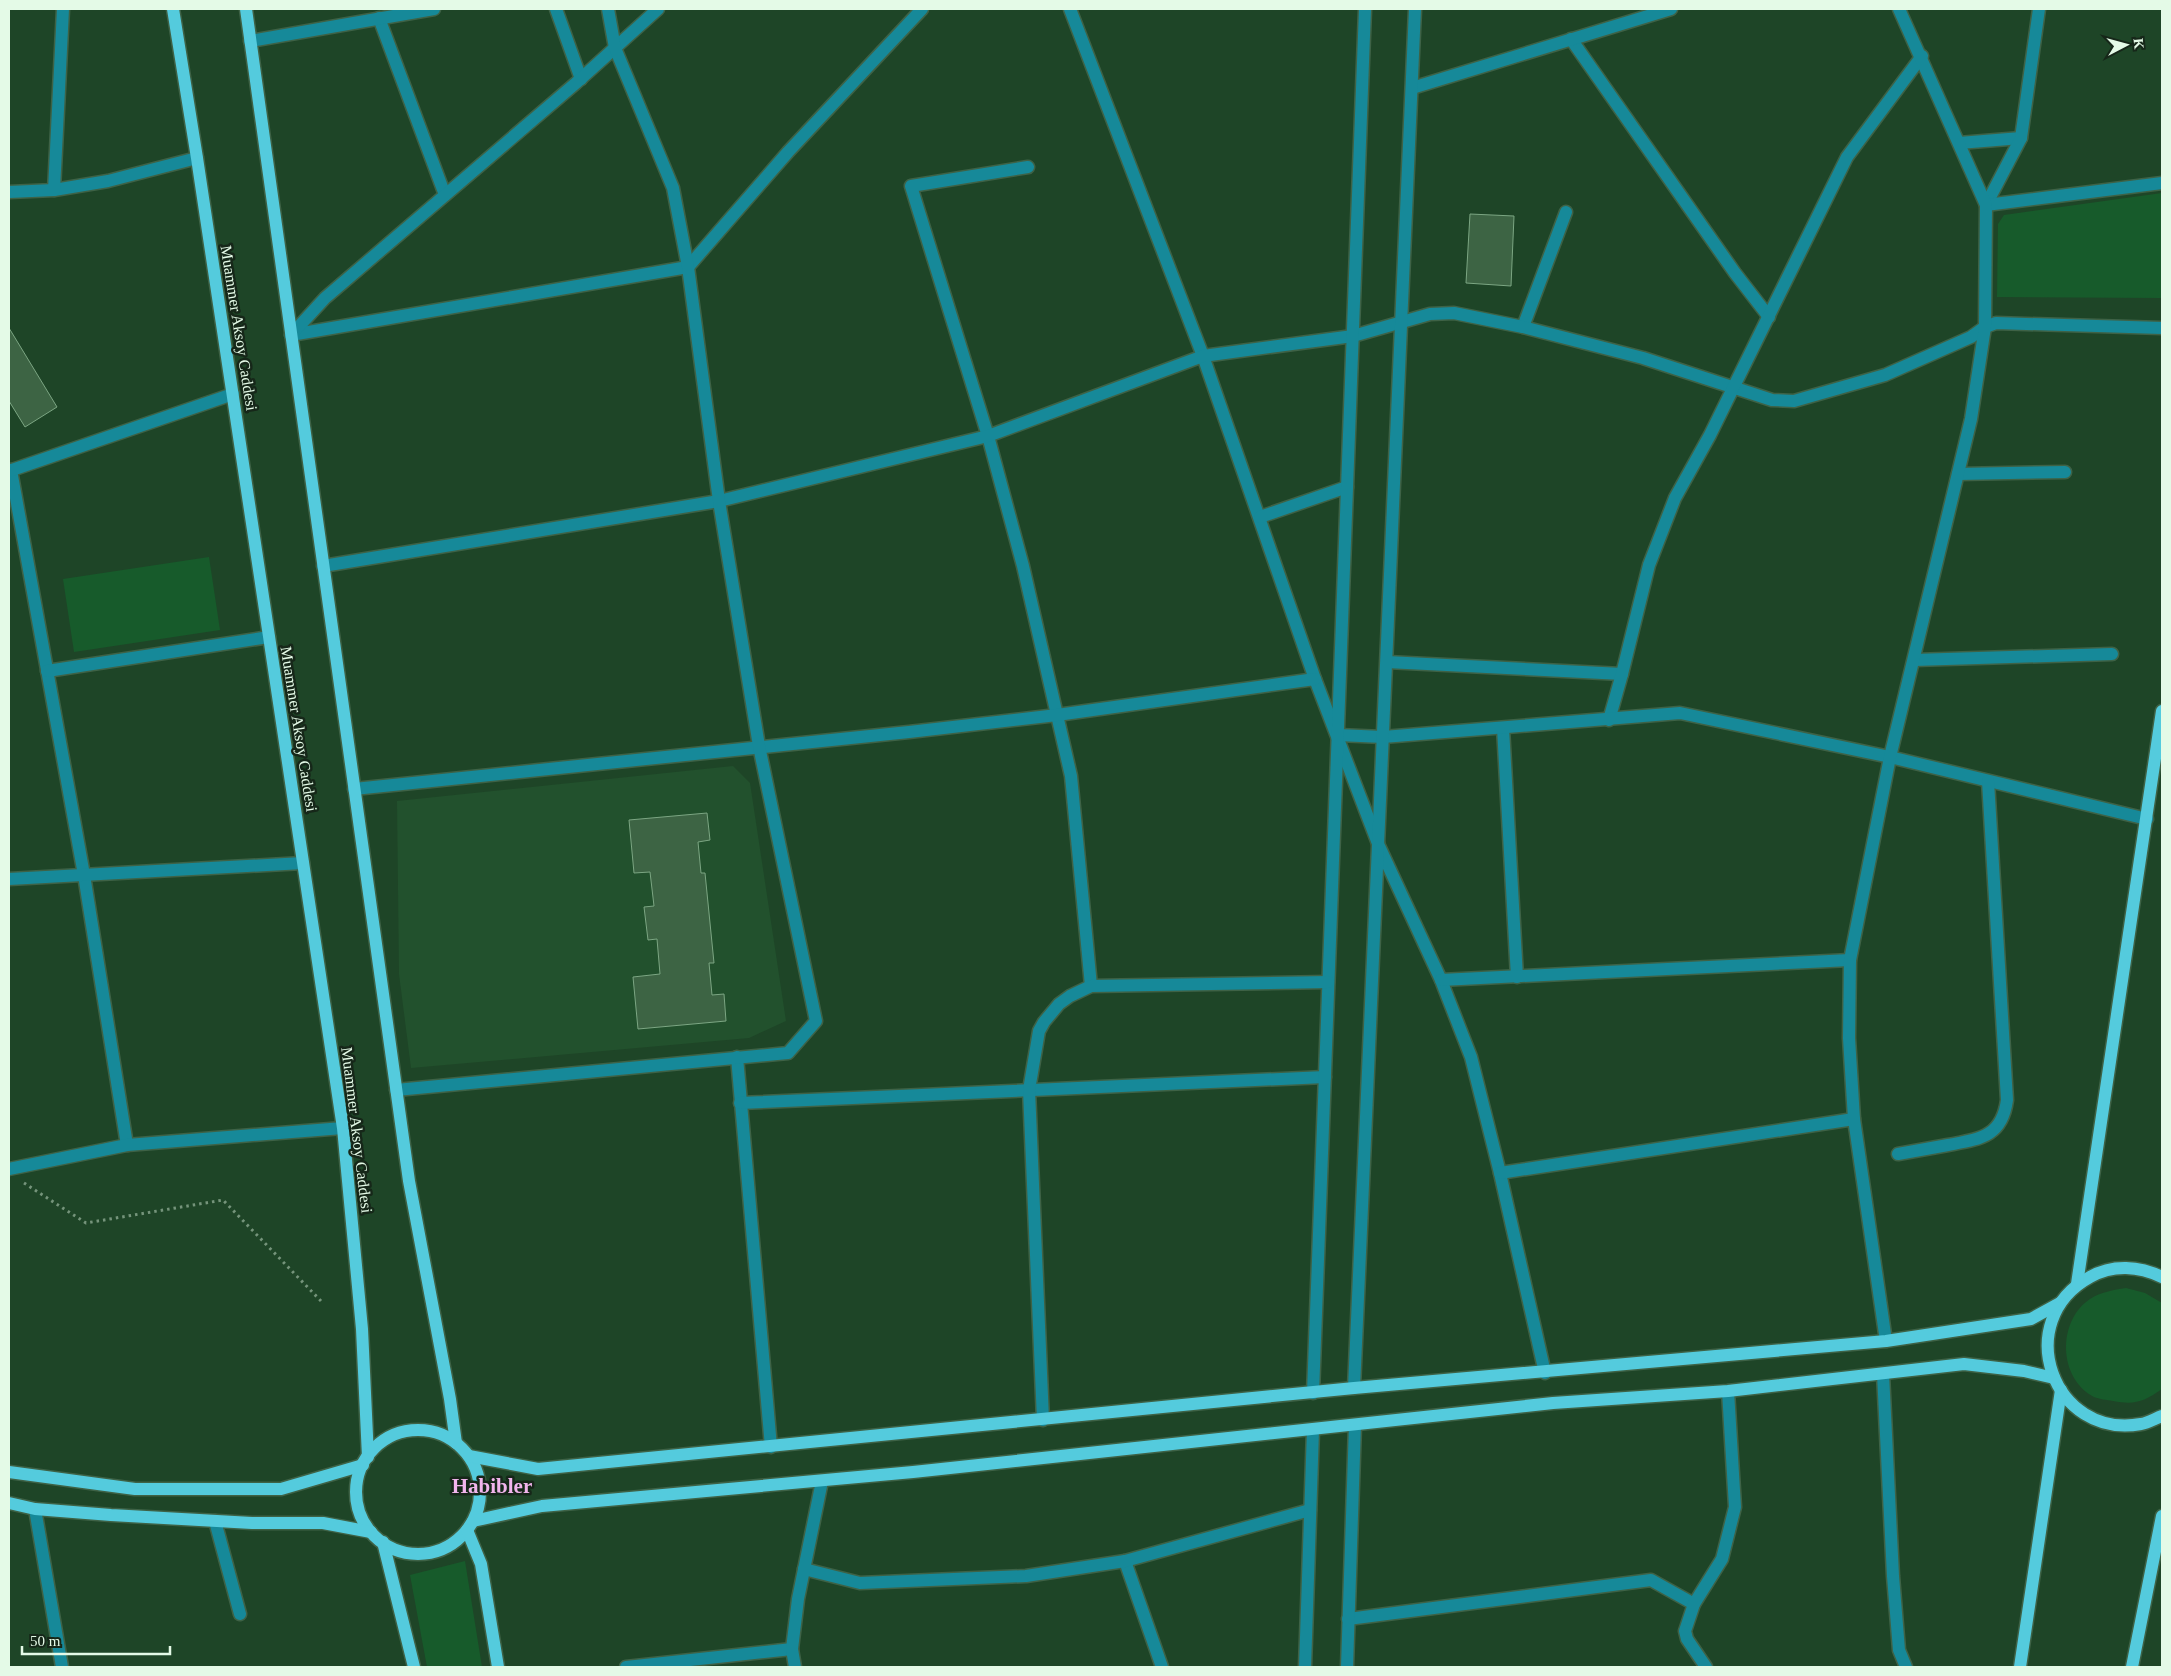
<svg xmlns="http://www.w3.org/2000/svg" width="2171" height="1676" font-family="Georgia,serif">
<style>
.built{fill:#22512d}
.green{fill:#175b2b}
.building{fill:#3d6444;stroke:#7ca683}
.lines{fill:none;stroke-linecap:round;stroke-linejoin:round}
.minor-casing{stroke:#3e6246;stroke-width:15}
.major-casing{stroke:#3e6246;stroke-width:15}
.path{stroke:#75947b;stroke-width:3;stroke-dasharray:2.5 4;stroke-linecap:butt}
.minor{stroke:#168999;stroke-width:12}
.major{stroke:#54cbdd;stroke-width:12}
.labels{text-anchor:middle;dominant-baseline:central;stroke-width:5;stroke-linejoin:round;paint-order:stroke}
.street-label{font-size:16px;fill:#e4fae7;stroke:#162719}
.district-label{font-size:21px;font-weight:bold;fill:#f2b5ed;stroke:#162719}
</style>
<rect width="100%" height="100%" fill="#1e4527"/>
<polygon class="built" points="733,766 750,783 786,1021 749,1038 411,1068 399,974 397,801"/>
<g class="green">
<polygon points="2162,193 2162,298 1997,297 1998,224 2004,215"/>
<polygon points="209,557 220,630 74,652 63,579"/>
<path d="M 2126,1288 L 2145,1293 L 2162,1303 L 2162,1389 C 2143,1402 2135,1405 2113,1401 C 2107,1400 2099,1399 2094,1397 C 2058,1378 2057,1321 2090,1299 C 2101,1292 2113,1290 2126,1288 Z"/>
<polygon points="465,1561 482,1667 427,1667 410,1575"/>
</g>
<g class="building">
<polygon points="1470,214 1514,216 1511,286 1466,283"/>
<polygon points="9,328 57,407 25,427 9,401"/>
<polygon points="707,813 710,840 698,842 701,873 705,873 714,963 709,963 712,995 724,994 726,1021 638,1029 633,977 660,974 657,939 648,940 644,907 654,906 650,872 634,873 629,820"/>
</g>
<g class="lines">
<defs>
<g id="minor">
<polyline points="556,9 581,79"/>
<polyline points="1070,9 1203,356 1315,679 1379,846 1441,980 1471,1057 1500,1173 1545,1373"/>
<polyline points="379,18 445,195"/>
<polyline points="1571,39 1735,273 1769,317"/>
<polyline points="250,41 434,9"/>
<polyline points="1412,88 1671,9"/>
<polyline points="1959,143 2021,138"/>
<polyline points="1028,167 911,186 988,436 1023,566 1057,715 1071,776 1091,986"/>
<polyline points="54,190 108,181 197,158"/>
<polyline points="9,192 54,190 63,9"/>
<polyline points="1986,205 2021,138 2039,9"/>
<polyline points="1986,205 2162,183"/>
<polyline points="1523,327 1566,212"/>
<polyline points="291,335 688,267 788,152 922,9"/>
<polyline points="291,335 325,298 576,83 658,9"/>
<polyline points="11,470 84,875 127,1145"/>
<polyline points="9,471 233,394"/>
<polyline points="1958,474 2065,472"/>
<polyline points="1260,517 1347,487"/>
<polyline points="323,566 719,501 988,436 1203,356 1353,336 1430,314 1454,313 1523,327 1643,358 1772,400 1794,401 1885,375 1971,337 1985,327 1996,323 2162,328"/>
<polyline points="1914,660 2112,654"/>
<polyline points="1387,662 1622,674"/>
<polyline points="47,671 269,637"/>
<polyline points="1609,720 1622,674 1649,565 1675,498 1710,435 1847,157 1922,56"/>
<polyline points="1503,728 1517,977"/>
<polyline points="1338,735 1383,737 1680,713 1890,757 2147,819"/>
<polyline points="354,789 909,732 1057,715 1315,679"/>
<polyline points="9,879 303,863"/>
<polyline points="1441,980 1850,960"/>
<polyline points="737,1057 771,1447"/>
<polyline points="396,1090 788,1053 816,1021 759,746 719,501 688,267 673,188 615,48 608,9"/>
<polyline points="740,1103 1325,1077"/>
<path d="M 1898,1154 C 1915,1151 1932,1148 1948,1145 C 1980,1139 2002,1137 2007,1100 L 1988,781"/>
<polyline points="9,1169 127,1145 343,1128"/>
<polyline points="1500,1173 1854,1119"/>
<polyline points="1886,1341 1854,1119 1849,1038 1850,960 1890,757 1971,419 1985,327 1986,205 1899,9"/>
<polyline points="1883,1374 1893,1576 1899,1650 1906,1667"/>
<polyline points="1354,1388 1415,9"/>
<polyline points="1313,1393 1365,9"/>
<polyline points="1043,1420 1029,1090 1039,1031 1044,1022 1059,1004 1070,996 1091,986 1328,982"/>
<polyline points="35,1509 62,1667"/>
<polyline points="215,1521 240,1614"/>
<polyline points="1125,1561 1162,1667"/>
<polyline points="804,1569 860,1583 1026,1576 1125,1561 1310,1510"/>
<polyline points="1348,1619 1651,1580 1694,1604"/>
<polyline points="626,1667 792,1649"/>
<polyline points="795,1667 792,1649 798,1599 822,1481"/>
<polyline points="1305,1667 1313,1430"/>
<polyline points="1347,1667 1355,1425"/>
<polyline points="1706,1667 1687,1639 1685,1631 1694,1604 1722,1559 1735,1507 1728,1391"/>
</g>
<g id="major">
<polyline points="173,9 197,158 343,1128 362,1329 368,1457"/>
<polyline points="246,9 409,1181 450,1399 456,1443"/>
<path d="M 2162,1277 C 2139,1266 2113,1264 2090,1277 C 2010,1321 2053,1440 2141,1424 C 2148,1423 2156,1418 2162,1416"/>
<polyline points="2077,1284 2162,711"/>
<circle cx="418" cy="1492" r="62"/>
<polyline points="469,1456 538,1469 1354,1388 1886,1341 2031,1319 2060,1303"/>
<polyline points="9,1472 135,1489 281,1489 363,1465"/>
<polyline points="9,1503 35,1509 111,1515 252,1523 323,1523 371,1532"/>
<polyline points="473,1521 542,1506 913,1472 1553,1403 1728,1391 1964,1364 2024,1371 2054,1378"/>
<polyline points="467,1530 481,1564 498,1667"/>
<polyline points="383,1542 414,1667"/>
<polyline points="2020,1667 2061,1390"/>
<polyline points="2132,1667 2162,1516"/>
</g>
</defs>
<use href="#minor" class="minor-casing"/>
<use href="#major" class="major-casing"/>
<polyline class="path" points="24,1183 86,1223 223,1200 321,1301"/>
<use href="#minor" class="minor"/>
<use href="#major" class="major"/>
</g>
<g class="labels">
<g class="street-label">
<text transform="translate(239 328) rotate(81)">Muammer Aksoy Caddesi</text>
<text transform="translate(299 729) rotate(81)">Muammer Aksoy Caddesi</text>
<text transform="translate(357 1130) rotate(83)">Muammer Aksoy Caddesi</text>
</g>
<g class="district-label">
<text x="492" y="1486">Habibler</text>
</g>
</g>
<rect width="2171" height="1676" fill="none" stroke="#e4fae7" stroke-width="20"/>
<g transform="translate(2126 45) rotate(84)" stroke="#162719" stroke-width="4" paint-order="stroke">
<path d="M0-4L9 19L0 12L-9 19Z" fill="#e4fae7"/>
<text y="-8" font-size="14" font-weight="bold" text-anchor="middle" fill="#e4fae7">K</text>
</g>
<path d="M22 1646v8h148v-8" fill="none" stroke="#e4fae7" stroke-width="2.5"/>
<text x="30" y="1646" font-size="15" fill="#e4fae7" stroke="#162719" stroke-width="4" paint-order="stroke">50 m</text>
</svg>
